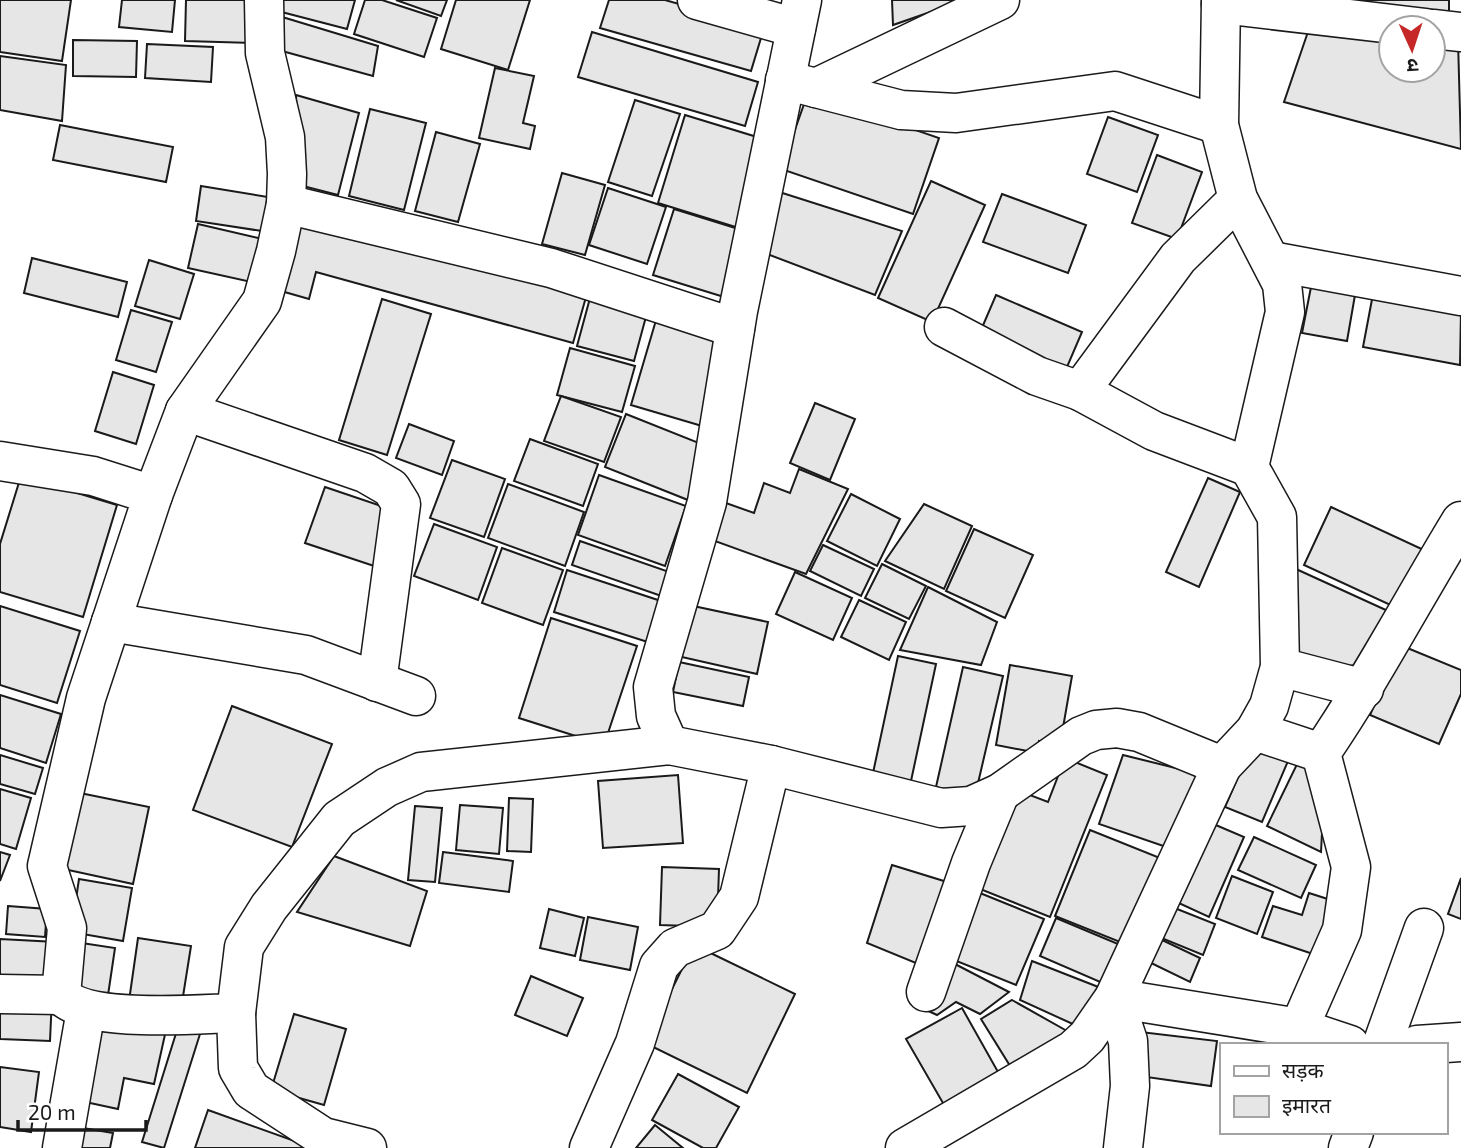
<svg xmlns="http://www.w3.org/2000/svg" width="1461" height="1148" font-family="'Exo 2','Noto Sans Devanagari',sans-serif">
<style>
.building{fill:#e6e6e6;stroke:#1a1a1a;stroke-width:2}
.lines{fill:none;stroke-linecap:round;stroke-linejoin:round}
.minor-casing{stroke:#1a1a1a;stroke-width:41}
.minor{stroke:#fff;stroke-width:38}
</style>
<rect width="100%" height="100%" fill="#fff"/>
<g class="building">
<polygon points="0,0 71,0 62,61 0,52"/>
<polygon points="122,0 175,0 172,32 119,27"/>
<polygon points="186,0 254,0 253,43 185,41"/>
<polygon points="273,0 355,0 347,29 270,9"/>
<polygon points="365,0 382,0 437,18 424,57 354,34"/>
<polygon points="396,0 447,0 441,16"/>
<polygon points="456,0 530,0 508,70 441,49"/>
<polygon points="609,0 665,0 764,28 751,71 600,28"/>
<polygon points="892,0 962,0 962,1 893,25"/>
<polygon points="1363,0 1449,0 1449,26 1360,15"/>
<polygon points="279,16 378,46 373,76 271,48"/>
<polygon points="1312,20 1391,31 1391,70 1433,70 1433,37 1458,40 1461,149 1284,102"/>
<polygon points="592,32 758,82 745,126 578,77"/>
<polygon points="73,40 137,41 136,77 73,76"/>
<polygon points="147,44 213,47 211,82 145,78"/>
<polygon points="0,56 66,65 62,121 0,110"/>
<polygon points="495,68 534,76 523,123 535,126 530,149 479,138"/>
<polygon points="808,93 939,138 913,214 781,169"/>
<polygon points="296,95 359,113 338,195 299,185"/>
<polygon points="635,100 680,114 652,196 608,182"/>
<polygon points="370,109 426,123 404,210 349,196"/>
<polygon points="685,115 770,141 742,229 658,203"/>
<polygon points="1108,117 1158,135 1137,192 1087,174"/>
<polygon points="60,125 173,147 166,182 53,160"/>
<polygon points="436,132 480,144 458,222 415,211"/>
<polygon points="1157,155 1202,172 1177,239 1132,223"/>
<polygon points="562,173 605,185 585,255 542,244"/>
<polygon points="931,181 985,205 932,322 878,298"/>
<polygon points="201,186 280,199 275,233 196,221"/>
<polygon points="608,188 666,207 647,264 589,245"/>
<polygon points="773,190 902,231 875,295 754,249"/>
<polygon points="1002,194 1086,225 1068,273 983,242"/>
<polygon points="674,209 745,231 724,297 653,275"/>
<polygon points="295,217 586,297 573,343 316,272 309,299 274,289"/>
<polygon points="198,224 271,241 261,284 188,268"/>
<polygon points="32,258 127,282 118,317 24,293"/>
<polygon points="149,260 194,274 180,319 135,306"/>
<polygon points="1311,287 1355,295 1347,341 1302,333"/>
<polygon points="1373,294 1461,310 1460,365 1363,347"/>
<polygon points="996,295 1082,332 1064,374 978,337"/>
<polygon points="590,298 647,313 634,361 577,346"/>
<polygon points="382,299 431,314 387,455 339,440"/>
<polygon points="131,310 172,322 156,372 116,360"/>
<polygon points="659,310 731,332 702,426 631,405"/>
<polygon points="570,348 635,366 622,412 557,395"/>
<polygon points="113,372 154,385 136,444 95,431"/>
<polygon points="561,396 621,417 604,462 544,441"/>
<polygon points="815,403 855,419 830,480 790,463"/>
<polygon points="626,414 699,443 688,500 605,467"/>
<polygon points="409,424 454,441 442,475 396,458"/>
<polygon points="530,439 598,464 583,506 514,481"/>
<polygon points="452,460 505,479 484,537 430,518"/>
<polygon points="799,469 848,489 806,574 712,540 726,503 754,513 764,483 790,493"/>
<polygon points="599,475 686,506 665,566 578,535"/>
<polygon points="21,476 117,505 83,617 0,592 0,544"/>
<polygon points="1208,478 1240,492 1199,587 1166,572"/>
<polygon points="508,484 584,512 565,566 488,538"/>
<polygon points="325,487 396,511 377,567 305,543"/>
<polygon points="851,494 900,519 877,566 827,541"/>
<polygon points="924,504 972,526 944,589 885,561"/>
<polygon points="1331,507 1426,551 1399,609 1304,565"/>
<polygon points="434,524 497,547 478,600 414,576"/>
<polygon points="974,529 1033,555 1005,618 946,591"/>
<polygon points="580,541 678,575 670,599 572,565"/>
<polygon points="823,545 874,569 861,596 810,571"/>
<polygon points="502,548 563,570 543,625 482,603"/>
<polygon points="882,564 926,586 909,619 865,598"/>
<polygon points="1296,569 1399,616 1373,663 1324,669 1282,647"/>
<polygon points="567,570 670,604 657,645 554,612"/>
<polygon points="795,572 852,598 833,640 776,614"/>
<polygon points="928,587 997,622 981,665 900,650"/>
<polygon points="859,600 906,622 889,660 841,637"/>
<polygon points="684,604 768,622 757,674 673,655"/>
<polygon points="0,606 80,631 57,703 0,685"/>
<polygon points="551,618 637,646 604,745 519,718"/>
<polygon points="1400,645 1461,670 1461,694 1439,744 1370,715"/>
<polygon points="898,656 936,664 908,795 870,787"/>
<polygon points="679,662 749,677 743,706 673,692"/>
<polygon points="1010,665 1072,676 1060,745 1039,741 1038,753 996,745"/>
<polygon points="963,667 1003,676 975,796 936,787"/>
<polygon points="0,695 61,714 46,763 0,748"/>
<polygon points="232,706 332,744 292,847 193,810"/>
<polygon points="1255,738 1291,754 1262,822 1225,807"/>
<polygon points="0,755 43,768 35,794 0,784"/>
<polygon points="1123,755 1212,777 1178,851 1099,824"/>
<polygon points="1301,756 1325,776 1321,852 1267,826"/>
<polygon points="1065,758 1107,775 1050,917 975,887 1014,789 1048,802"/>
<polygon points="678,775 683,843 603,848 598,781"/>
<polygon points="0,789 31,798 16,849 0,844"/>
<polygon points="75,792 149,807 133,884 59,868"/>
<polygon points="509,798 533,799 531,852 507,851"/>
<polygon points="460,805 503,808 499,854 456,850"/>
<polygon points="415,806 442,808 435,882 408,880"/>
<polygon points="1204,820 1244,837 1209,917 1170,899"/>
<polygon points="1090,830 1160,858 1125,944 1055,916"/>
<polygon points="1254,837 1316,865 1301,898 1238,870"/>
<polygon points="0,852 10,855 0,881"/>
<polygon points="443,852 513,861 509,892 439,883"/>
<polygon points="334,856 427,891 410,946 297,912"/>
<polygon points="892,865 960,886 928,968 867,943"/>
<polygon points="662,867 719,869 717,927 660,925"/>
<polygon points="1232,876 1273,892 1257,934 1216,918"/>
<polygon points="1461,878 1461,919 1448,914"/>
<polygon points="79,879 132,888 123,941 71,932"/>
<polygon points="975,891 1044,919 1016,985 949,958"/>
<polygon points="1309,893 1337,902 1319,956 1262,937 1273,906 1302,915"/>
<polygon points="1167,905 1215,924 1203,955 1154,935"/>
<polygon points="8,906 47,909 45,937 6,934"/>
<polygon points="549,909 584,918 575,956 540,948"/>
<polygon points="588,917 638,927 630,970 580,960"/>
<polygon points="1056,918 1130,949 1114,988 1040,956"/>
<polygon points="138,938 191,946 181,1009 129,1001"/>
<polygon points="0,939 56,942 54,989 0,986"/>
<polygon points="1160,939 1200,958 1190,982 1149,962"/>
<polygon points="75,942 115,948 107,1002 66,996"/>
<polygon points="694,945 795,994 747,1093 645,1043"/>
<polygon points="1032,961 1106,990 1075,1025 1020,1000"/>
<polygon points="953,963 1009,992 980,1014 956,1002 937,1015 922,1008"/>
<polygon points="531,976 583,998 567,1036 515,1015"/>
<polygon points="0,995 52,997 50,1041 0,1039"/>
<polygon points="1012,1000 1067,1031 1012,1069 981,1019"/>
<polygon points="962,1008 1002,1079 947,1110 906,1039"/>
<polygon points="294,1014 346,1029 324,1105 271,1090"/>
<polygon points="95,1015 166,1030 154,1084 124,1078 118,1109 76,1100"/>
<polygon points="178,1027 200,1034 164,1148 142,1142"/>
<polygon points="1132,1031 1217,1041 1211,1086 1132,1075"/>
<polygon points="0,1067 39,1072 31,1132 0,1127"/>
<polygon points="678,1074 739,1107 716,1148 703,1148 652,1120"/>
<polygon points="208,1110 314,1148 195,1148"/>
<polygon points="655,1125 683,1148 636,1148"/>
<polygon points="83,1128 113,1133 110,1148 79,1148"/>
</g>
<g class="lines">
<defs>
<g id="minor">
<polyline points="697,0 796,28"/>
<polyline points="1221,4 1426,28"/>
<polyline points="1433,29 1461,32"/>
<polyline points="785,80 901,110 956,113 1115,91 1219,125"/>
<polyline points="816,88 1000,0"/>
<polyline points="286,204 551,268 735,328"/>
<polyline points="1271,261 1461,296"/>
<polyline points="944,327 1037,376 1080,391 1154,431 1249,467"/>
<polyline points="1080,391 1178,258 1238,199"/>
<polyline points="185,411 365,473 391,488 401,504 377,682"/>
<path d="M 0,461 L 93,476 L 153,495 L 86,698 L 47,866 L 67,928 L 61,995 C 86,1024 196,1014 236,1013 L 244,947 L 269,907 L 339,819 L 387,787 L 421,772 L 669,745 L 771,765 L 941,808 L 971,806 L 1000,793 L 1081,736 L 1096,730 L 1117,728 L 1139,732 L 1222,766 L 1255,731 L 1269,706 L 1280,667 L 1277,517 L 1249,467 L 1285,312 L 1282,284 L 1238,199 L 1219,125 L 1221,0"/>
<polyline points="153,495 185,411 262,301 276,251 286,204 287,174 285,137 265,53 264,0"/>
<polyline points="111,622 306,655 416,696"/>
<polyline points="1280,667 1364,689"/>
<polyline points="1255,731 1321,753"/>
<polyline points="669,745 656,716 653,687 707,502 738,311 802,0"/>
<polyline points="926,992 971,863 1000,793"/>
<polyline points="0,994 61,995"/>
<polyline points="236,1013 238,1068 251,1090 323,1137 367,1148"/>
<path d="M 1350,1045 L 1299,1028 L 1342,930 L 1351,867 L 1321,753 C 1372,678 1414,598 1461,521"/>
<polyline points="1382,1045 1424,928"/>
<polyline points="1417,1045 1461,1042"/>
<polyline points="62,1148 86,1010"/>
<polyline points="589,1148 635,1043 659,966 675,948 717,930 739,897 771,765"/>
<polyline points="905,1148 1073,1050 1087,1037 1114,998 1222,766"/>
<polyline points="1123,1148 1130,1086 1128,1041 1114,998 1299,1028"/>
<polyline points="1348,1148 1354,1132"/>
</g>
</defs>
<use href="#minor" class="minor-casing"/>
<use href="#minor" class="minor"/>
</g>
<rect x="1220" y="1043" width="228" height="91" fill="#ffffff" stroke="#a3a3a3" stroke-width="2"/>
<rect x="1234" y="1066" width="35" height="10" fill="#ffffff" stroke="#a3a3a3" stroke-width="2"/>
<text x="1282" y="1078" font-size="21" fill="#1a1a1a">सड़क</text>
<rect x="1234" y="1096" width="35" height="21" fill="#e6e6e6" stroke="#a3a3a3" stroke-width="2"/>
<text x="1282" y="1113" font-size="21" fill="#1a1a1a">इमारत</text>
<g transform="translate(1412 49) rotate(177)"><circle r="33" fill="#ffffff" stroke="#a3a3a3" stroke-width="2"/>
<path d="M0-5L12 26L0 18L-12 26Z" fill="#c62828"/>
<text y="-10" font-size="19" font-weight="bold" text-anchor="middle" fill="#1a1a1a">उ</text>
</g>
<path d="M18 1120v10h128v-10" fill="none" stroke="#1a1a1a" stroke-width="3.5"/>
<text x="28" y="1120" font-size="21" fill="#1a1a1a" stroke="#ffffff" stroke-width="5" paint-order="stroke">20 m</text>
</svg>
